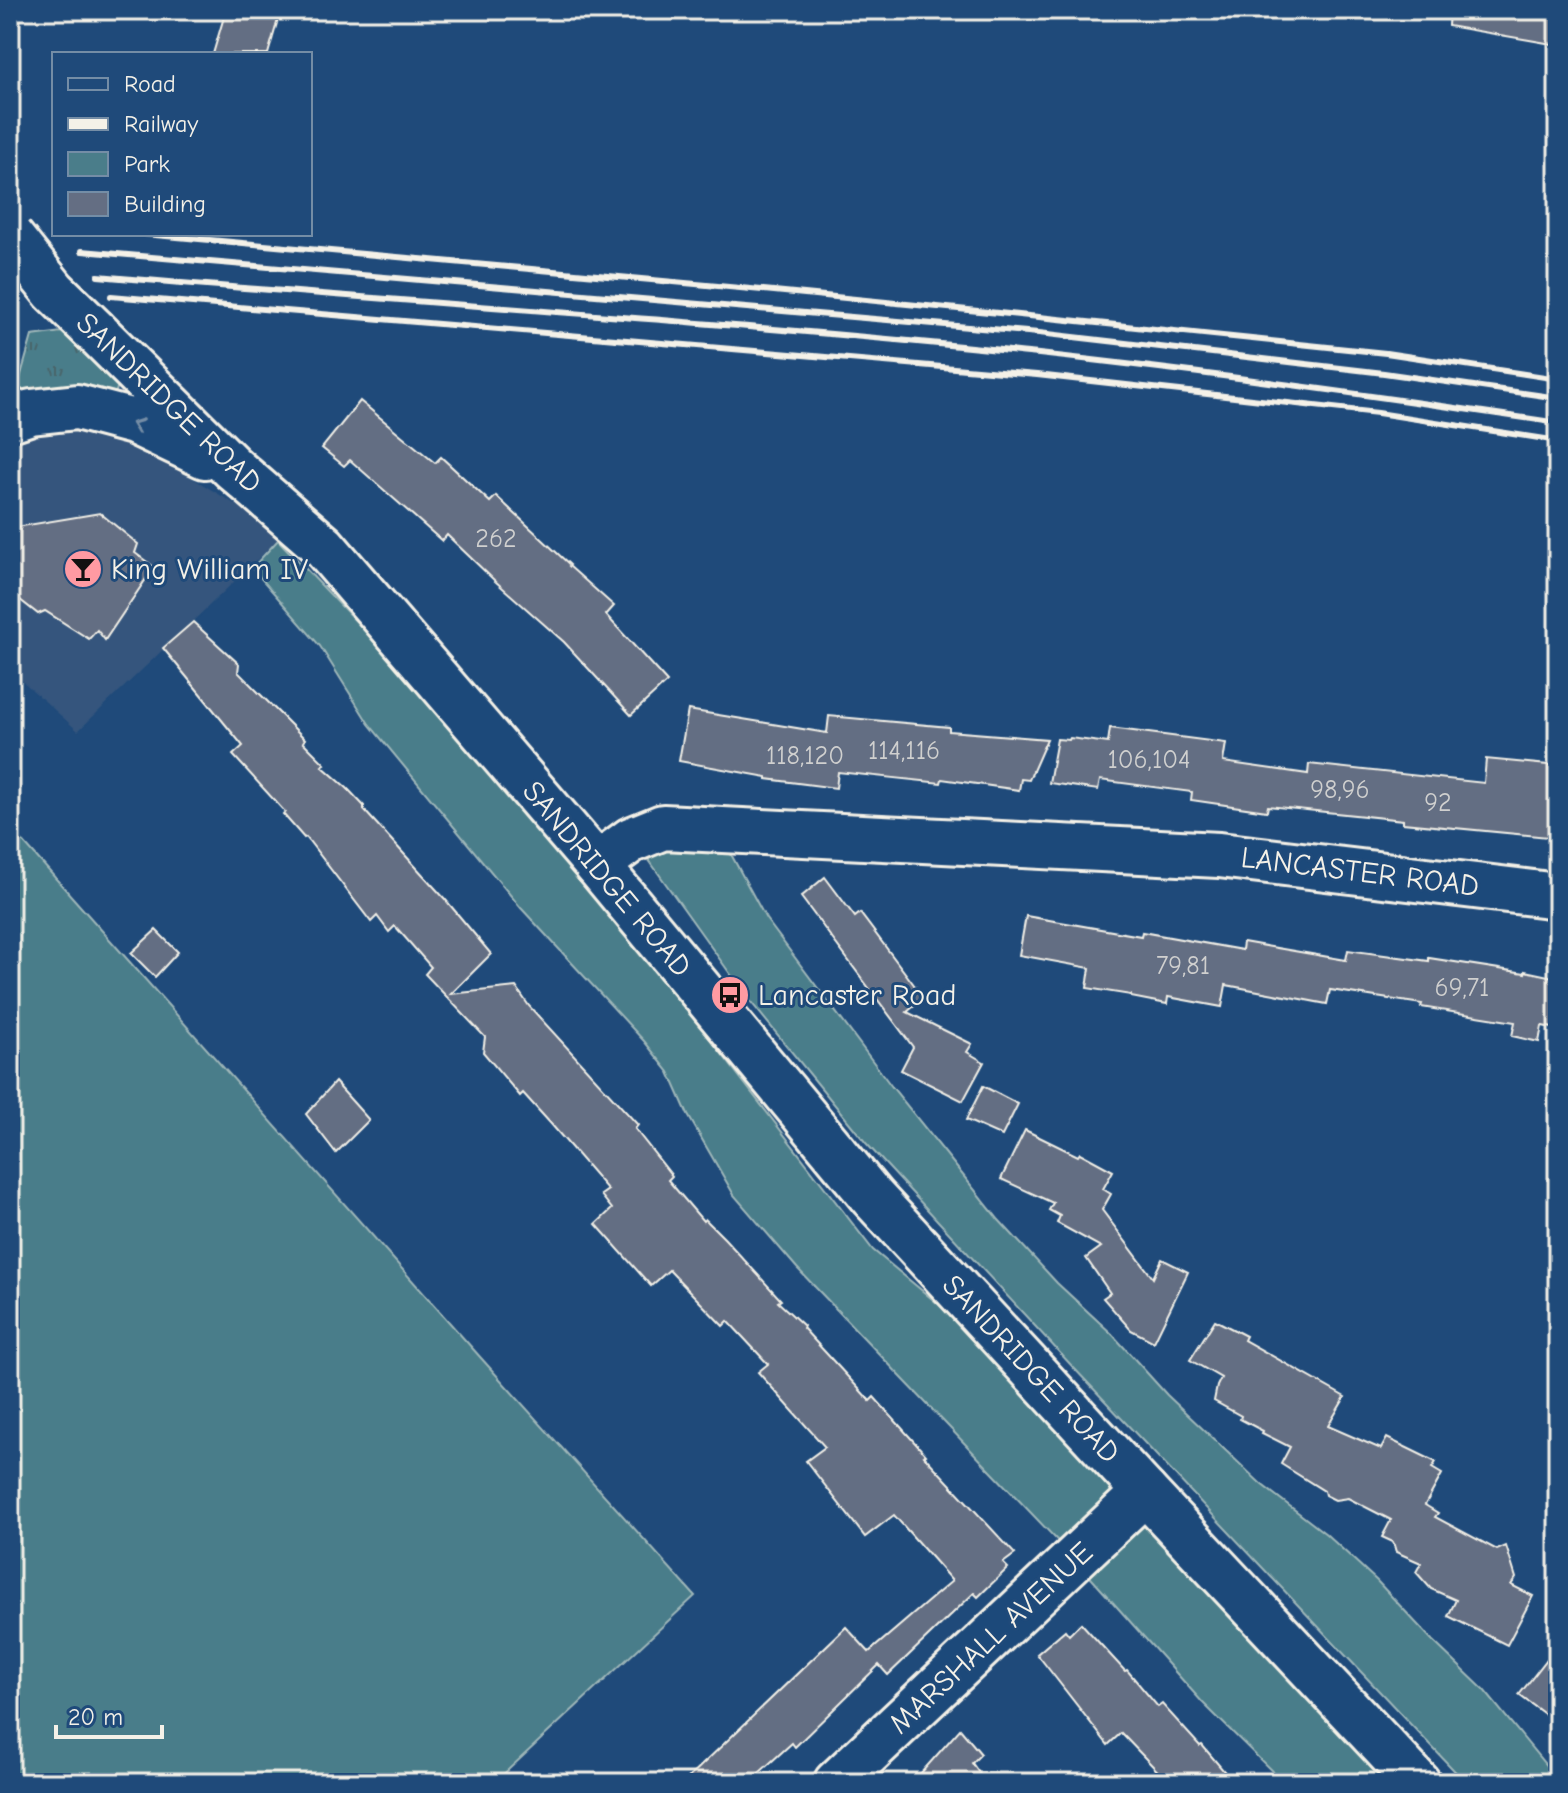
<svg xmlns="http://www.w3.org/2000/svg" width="1568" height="1793" font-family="'Comic Neue',sans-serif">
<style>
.built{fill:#34557d}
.grass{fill:url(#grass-tufts);stroke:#9fb7b9;stroke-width:2}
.green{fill:#4a7d8a;stroke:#9fb7b9;stroke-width:2}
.building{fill:#646e83;stroke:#f4f1e8;stroke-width:2}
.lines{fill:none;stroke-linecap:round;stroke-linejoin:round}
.minor-casing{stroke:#f4f1e8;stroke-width:50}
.major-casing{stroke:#f4f1e8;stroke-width:50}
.minor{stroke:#1f4a7a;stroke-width:44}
.major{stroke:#1f4a7a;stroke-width:44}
.rail{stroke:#f4f1e8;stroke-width:6}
.major-bridge-casing{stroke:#f4f1e8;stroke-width:50;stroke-linecap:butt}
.major-bridge{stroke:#1f4a7a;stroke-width:44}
.oneway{stroke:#748da6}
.labels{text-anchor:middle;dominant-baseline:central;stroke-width:6;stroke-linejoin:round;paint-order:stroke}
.number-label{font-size:26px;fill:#d0d0cf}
.street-label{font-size:30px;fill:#f4f1e8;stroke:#1f4a7a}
.poi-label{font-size:30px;fill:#f4f1e8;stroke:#1f4a7a;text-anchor:start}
</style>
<defs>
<pattern id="grass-tufts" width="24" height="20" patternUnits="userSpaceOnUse" patternTransform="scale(2)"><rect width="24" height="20" fill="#4a7d8a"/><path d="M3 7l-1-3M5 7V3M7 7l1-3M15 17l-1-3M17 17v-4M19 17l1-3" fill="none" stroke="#4a656b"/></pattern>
</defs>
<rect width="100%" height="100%" fill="#1f4a7a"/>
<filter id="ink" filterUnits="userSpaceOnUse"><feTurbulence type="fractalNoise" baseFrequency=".0125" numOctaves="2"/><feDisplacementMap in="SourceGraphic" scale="16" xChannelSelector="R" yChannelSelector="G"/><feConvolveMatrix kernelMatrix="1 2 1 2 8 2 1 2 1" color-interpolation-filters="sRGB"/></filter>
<g filter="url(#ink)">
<polygon class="built" points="37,425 83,432 148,451 284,534 78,731 10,670 10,440"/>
<polygon class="grass" points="62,332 118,385 113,401 13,403 32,336"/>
<g class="green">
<polygon points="278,540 417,685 584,875 873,1250 1007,1361 1145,1492 1076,1560 797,1268 734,1195 688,1115 669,1072 644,1041 521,908 369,724 320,646 252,568"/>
<polygon points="10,827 481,1358 695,1596 494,1783 10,1783"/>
<polygon points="726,845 766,919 892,1087 998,1219 1057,1283 1112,1334 1167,1395 1261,1484 1326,1534 1377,1581 1433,1641 1484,1690 1558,1780 1558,1783 1466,1783 1071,1365 866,1143 746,996 641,849"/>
<polygon points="1144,1507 1398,1783 1284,1783 1203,1703 1083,1569"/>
</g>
<g class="building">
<polygon points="226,10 258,10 279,16 268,54 213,54"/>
<polygon points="1449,10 1558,10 1558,45 1448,26"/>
<polygon points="360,401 435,463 441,457 490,502 496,496 570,565 569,566 614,606 606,615 667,682 631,715 564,642 495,581 447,535 442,541 350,460 344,466 322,448"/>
<polygon points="100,513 138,544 135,553 154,567 105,640 97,630 89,639 45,611 38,614 10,592 10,528"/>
<polygon points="193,622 239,664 238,672 305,739 303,742 325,764 322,766 347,788 364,806 364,810 445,899 491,954 451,994 516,987 529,1006 638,1125 635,1129 672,1176 668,1180 703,1221 705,1219 725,1239 781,1300 778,1302 804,1326 803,1328 870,1401 874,1397 926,1455 924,1456 1015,1554 1003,1563 1008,1568 978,1597 974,1593 888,1675 879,1665 795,1747 792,1743 748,1783 683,1783 846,1627 869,1652 952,1581 894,1515 865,1537 806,1461 825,1447 758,1372 768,1364 728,1321 723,1326 669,1270 651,1286 596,1224 612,1209 601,1195 608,1190 551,1124 523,1093 520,1096 483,1052 485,1037 425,974 431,967 395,926 389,932 377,916 371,922 306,837 304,838 283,814 285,812 233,755 243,746 163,648"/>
<polygon points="688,710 827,733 829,716 949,727 949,731 1047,739 1029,780 1021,779 1019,790 942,779 941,783 838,772 836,788 767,779 767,777 679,761"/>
<polygon points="1110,728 1226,743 1223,762 1308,774 1309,764 1484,783 1486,759 1558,766 1558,838 1403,823 1403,820 1268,806 1267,811 1191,800 1192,792 1100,780 1098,790 1049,783 1057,739 1069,740 1070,738 1108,743"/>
<polygon points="825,877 855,917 860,913 924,998 907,1012 972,1044 967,1052 984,1062 963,1101 901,1070 913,1047 801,897"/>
<polygon points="1026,916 1141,936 1142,932 1242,950 1243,942 1346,960 1348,950 1429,961 1429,958 1525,973 1525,971 1558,978 1558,1029 1542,1026 1539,1042 1512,1036 1515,1022 1421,1007 1422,1004 1330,990 1327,1004 1226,985 1222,1007 1168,997 1167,1004 1131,997 1131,995 1087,988 1090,968 1019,955"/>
<polygon points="156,930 178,952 155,977 131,953"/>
<polygon points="335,1082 369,1120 336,1153 306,1114"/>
<polygon points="983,1086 1018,1104 1002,1136 966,1120"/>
<polygon points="1025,1130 1078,1156 1080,1153 1113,1171 1103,1189 1111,1194 1102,1210 1153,1278 1162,1259 1188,1272 1154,1342 1131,1330 1103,1298 1110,1293 1086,1258 1101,1247 1057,1223 1060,1216 1049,1210 1053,1203 1001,1179"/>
<polygon points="1215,1320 1246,1336 1244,1340 1345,1397 1328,1426 1381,1449 1387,1438 1436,1462 1432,1468 1442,1474 1425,1505 1438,1513 1435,1517 1497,1550 1506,1546 1516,1578 1511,1585 1533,1596 1507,1645 1448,1616 1456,1600 1431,1589 1416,1572 1421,1563 1396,1552 1393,1542 1382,1537 1391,1520 1348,1498 1335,1500 1325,1495 1324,1491 1281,1464 1290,1447 1262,1433 1263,1431 1240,1419 1241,1416 1214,1401 1217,1386 1221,1378 1190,1360"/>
<polygon points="1081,1623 1125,1671 1127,1670 1158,1707 1162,1704 1200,1746 1202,1745 1234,1783 1169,1783 1121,1733 1108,1745 1037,1654 1065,1630 1069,1635"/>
<polygon points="1558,1645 1558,1724 1519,1695"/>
<polygon points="960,1729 981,1754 972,1763 986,1783 912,1783"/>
</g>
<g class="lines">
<defs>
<g id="minor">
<polyline points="597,865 631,840 663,827 1219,855 1558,896"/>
<polyline points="836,1783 1145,1492"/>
</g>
<g id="major">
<polyline points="96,332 233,468 324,547 597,865 872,1197 1145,1492 1418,1783"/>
<polyline points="10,419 31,412 77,407 134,422 205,456"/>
</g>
</defs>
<use href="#minor" class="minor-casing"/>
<use href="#major" class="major-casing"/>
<use href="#minor" class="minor"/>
<use href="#major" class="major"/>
<g class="rail">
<polyline points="144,234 774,291 1039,317 1386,353 1558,379"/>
<polyline points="82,251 1039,333 1384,373 1558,398"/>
<path d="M 98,276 C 411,303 726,321 1039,354 C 1212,373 1385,397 1558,423"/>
<polyline points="111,296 1037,375 1378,413 1558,441"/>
</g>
<defs>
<polyline id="major-bridge" points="10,236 54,291 96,332"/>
</defs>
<use href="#major-bridge" class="major-bridge-casing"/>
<use href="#major-bridge" class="major-bridge"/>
</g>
<defs><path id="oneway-chevron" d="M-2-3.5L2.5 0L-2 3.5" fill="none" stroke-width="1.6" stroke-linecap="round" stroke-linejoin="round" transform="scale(2)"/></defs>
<use class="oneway" href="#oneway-chevron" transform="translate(137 425) rotate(-159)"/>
</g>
<defs>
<symbol id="bar-disc" viewBox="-11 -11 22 22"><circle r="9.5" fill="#ff9aa2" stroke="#1f4a7a"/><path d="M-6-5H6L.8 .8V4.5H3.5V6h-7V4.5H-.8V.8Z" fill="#111"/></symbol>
<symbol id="bus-disc" viewBox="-11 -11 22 22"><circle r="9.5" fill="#ff9aa2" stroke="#1f4a7a"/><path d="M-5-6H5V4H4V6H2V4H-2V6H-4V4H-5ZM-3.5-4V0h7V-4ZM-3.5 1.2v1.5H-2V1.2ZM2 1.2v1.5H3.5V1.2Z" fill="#111"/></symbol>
</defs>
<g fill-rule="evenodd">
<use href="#bar-disc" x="61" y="547" width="44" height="44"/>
<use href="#bus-disc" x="708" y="973" width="44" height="44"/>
</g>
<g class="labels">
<g class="number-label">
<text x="496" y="539">262</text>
<text x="904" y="751">114,116</text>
<text x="805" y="756">118,120</text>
<text x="1149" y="760">106,104</text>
<text x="1340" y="790">98,96</text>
<text x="1438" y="803">92</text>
<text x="1183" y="966">79,81</text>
<text x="1462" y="988">69,71</text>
</g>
<g class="street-label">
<text transform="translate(169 403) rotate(44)">SANDRIDGE ROAD</text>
<text transform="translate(1360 872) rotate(7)">LANCASTER ROAD</text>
<text transform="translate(607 879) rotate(50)">SANDRIDGE ROAD</text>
<text transform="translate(1031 1369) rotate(47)">SANDRIDGE ROAD</text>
<text transform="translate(991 1638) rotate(-43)">MARSHALL AVENUE</text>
</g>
<g class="poi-label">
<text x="111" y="569">King William IV</text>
<text x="758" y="995">Lancaster Road</text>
</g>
</g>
<rect width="1568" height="1793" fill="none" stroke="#1f4a7a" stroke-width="40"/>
<rect x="20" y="20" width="1528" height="1753" fill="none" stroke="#f4f1e8" stroke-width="3" filter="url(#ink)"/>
<rect x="52" y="52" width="260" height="184" fill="#1f4a7a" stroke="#748da6" stroke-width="2"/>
<rect x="68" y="78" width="40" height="12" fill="#1f4a7a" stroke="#748da6" stroke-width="2"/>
<text x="124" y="92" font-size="24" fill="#f4f1e8">Road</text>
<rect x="68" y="118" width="40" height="12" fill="#f4f1e8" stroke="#748da6" stroke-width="2"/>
<text x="124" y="132" font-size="24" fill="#f4f1e8">Railway</text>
<rect x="68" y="152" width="40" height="24" fill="#4a7d8a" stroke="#748da6" stroke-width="2"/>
<text x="124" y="172" font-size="24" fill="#f4f1e8">Park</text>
<rect x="68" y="192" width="40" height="24" fill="#646e83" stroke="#748da6" stroke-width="2"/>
<text x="124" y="212" font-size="24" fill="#f4f1e8">Building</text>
<path d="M56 1725v12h106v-12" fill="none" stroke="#f4f1e8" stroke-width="4"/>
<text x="68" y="1725" font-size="24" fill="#f4f1e8" stroke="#1f4a7a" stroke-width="6" paint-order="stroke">20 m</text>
</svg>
